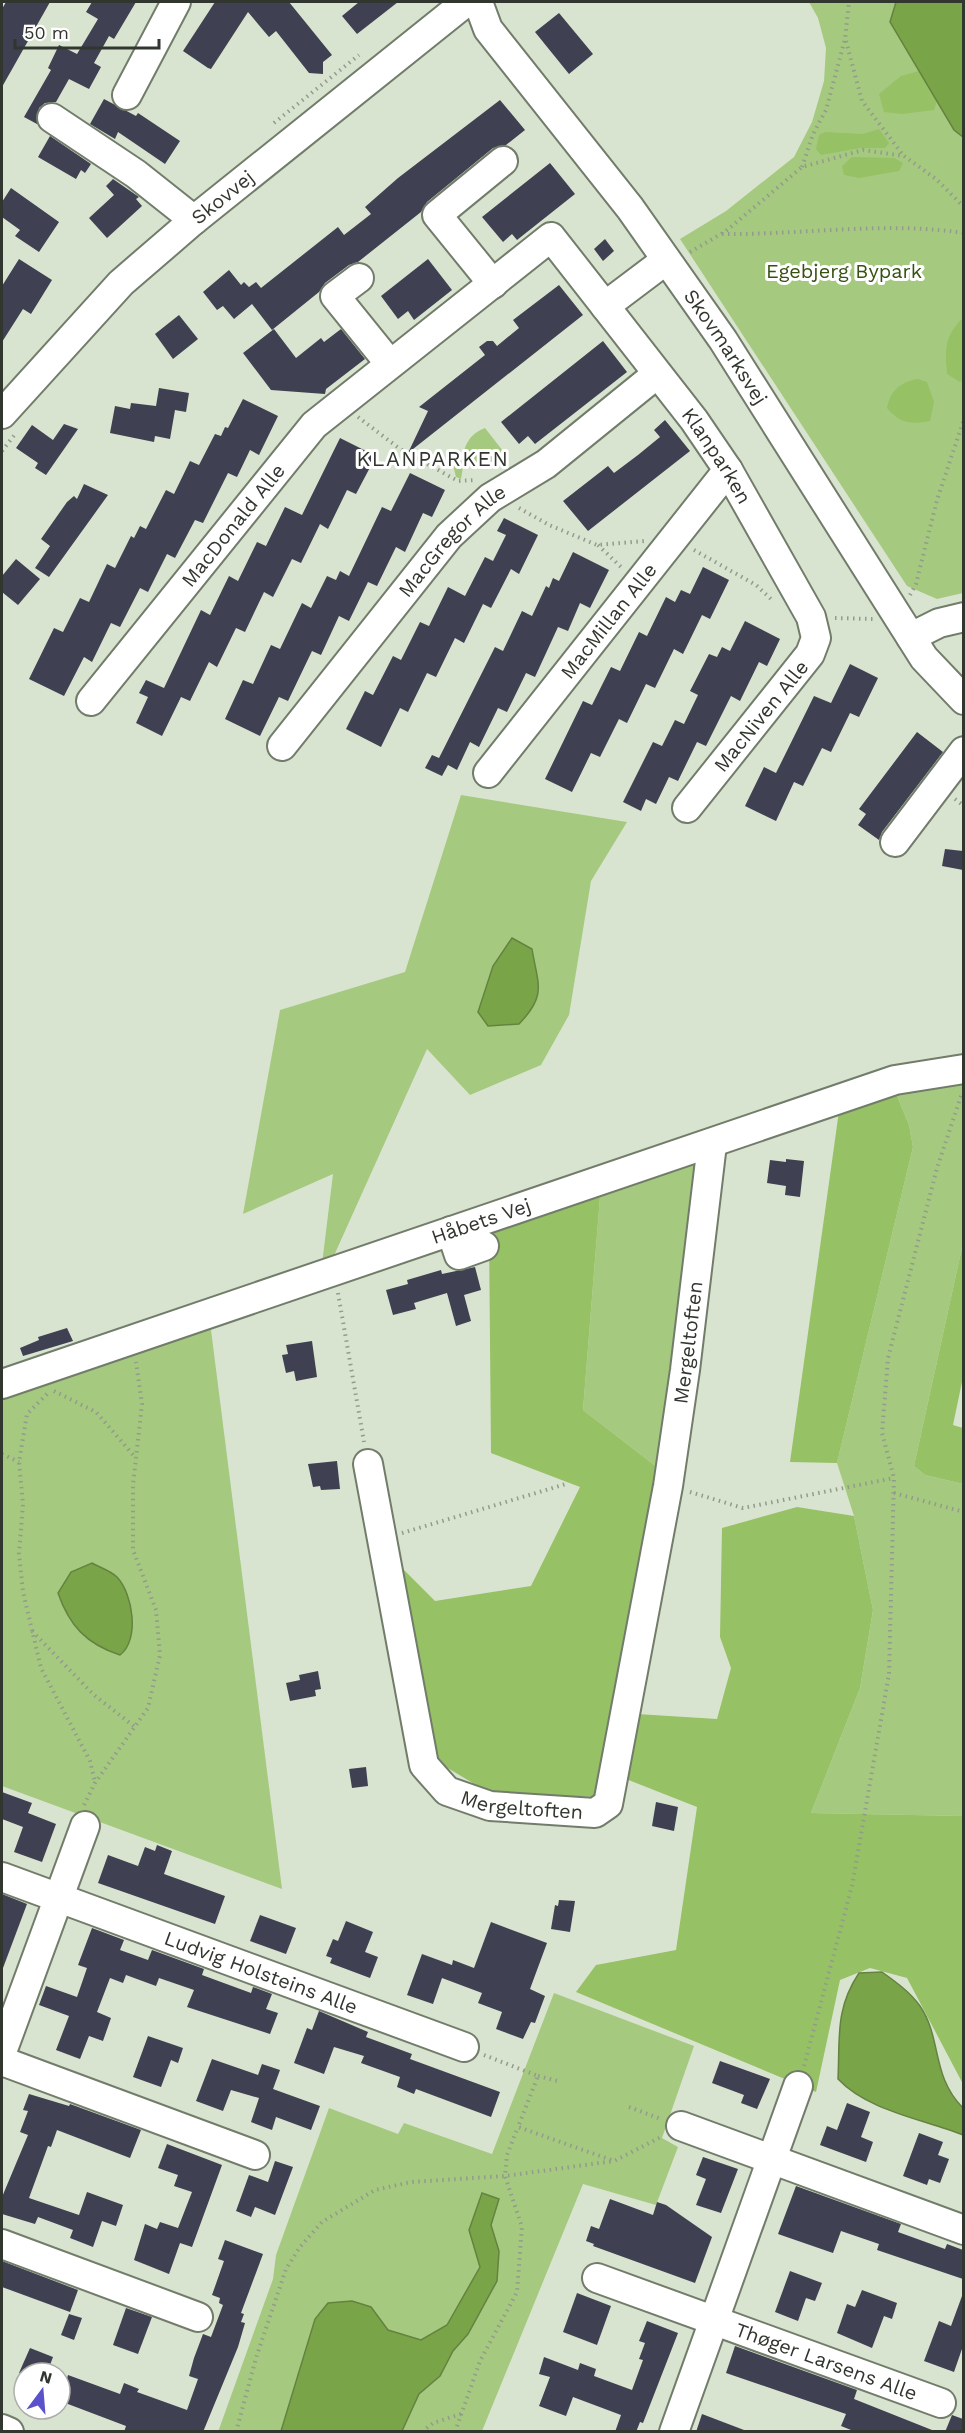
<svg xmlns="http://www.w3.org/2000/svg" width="965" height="2433" font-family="'Work Sans',sans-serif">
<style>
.green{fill:#a5ca7f}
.forest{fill:#96c165}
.water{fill:#7aa448;stroke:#648340;stroke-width:1.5}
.building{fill:#3f4051}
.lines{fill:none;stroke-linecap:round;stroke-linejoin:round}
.minor-casing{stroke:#727c6a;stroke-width:32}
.path{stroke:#929b8c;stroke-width:4;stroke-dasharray:1.5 4.5;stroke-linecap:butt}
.minor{stroke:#fff;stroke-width:28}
.labels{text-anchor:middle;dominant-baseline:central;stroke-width:6;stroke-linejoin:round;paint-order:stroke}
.street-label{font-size:20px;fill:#31362e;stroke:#fff}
.park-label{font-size:20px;fill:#365110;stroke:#fff}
.neighbourhood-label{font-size:21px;letter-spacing:1.5px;fill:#31362e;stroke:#fff}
</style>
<rect width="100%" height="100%" fill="#d9e4d0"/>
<g class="green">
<polygon points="809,2 963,2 963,593 937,599 907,586 680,239 726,211 794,157 812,122 824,81 826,48 818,18"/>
<path d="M 485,428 L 503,451 L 503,457 L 491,467 C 481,464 473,460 463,467 L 461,479 L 456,477 L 453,465 L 462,461 C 464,446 469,434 485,428 Z"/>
<polygon points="461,795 627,822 591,881 569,1015 541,1065 470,1095 427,1049 332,1260 322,1264 333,1174 243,1214 280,1010 405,972"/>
<polygon points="963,1084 963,1243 914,1466 925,1475 963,1484 963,1816 811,1813 860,1688 873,1610 854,1516 837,1463 913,1147 909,1125 895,1091"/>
<polygon points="698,1159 658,1468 583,1410 600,1197"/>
<polygon points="210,1322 282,1889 2,1786 2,1389"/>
<polygon points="554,1993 694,2046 662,2138 678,2147 656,2205 583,2184 482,2431 218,2432 273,2279 276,2255 329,2108 398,2134 404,2123 492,2154"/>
</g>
<g class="forest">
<polygon points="919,71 937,101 934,110 902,114 884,112 879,94 901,76"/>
<polygon points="879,129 889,143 885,148 860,148 821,155 816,149 819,135 825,132 863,134"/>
<polygon points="852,157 894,158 903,163 899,171 859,178 844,175 842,166"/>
<path d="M 963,318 L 964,379 L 960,382 L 947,374 C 945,349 944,336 963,318 Z"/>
<path d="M 918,379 L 927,382 L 934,402 L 930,421 C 910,425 900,423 887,408 C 890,390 901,382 918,379 Z"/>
<polygon points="895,1091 909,1125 913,1147 837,1463 790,1462 839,1111"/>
<polygon points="600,1197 583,1410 658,1468 599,1797 491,1794 436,1761 400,1566 435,1601 531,1586 580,1487 491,1453 489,1230"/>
<polygon points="963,1243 963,1377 953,1425 963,1428 963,1484 925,1475 914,1466"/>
<polygon points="797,1507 854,1516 873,1610 860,1688 811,1813 963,1816 963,2084 907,1978 870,1968 840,1980 816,2092 576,1992 596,1965 676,1950 697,1807 626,1779 637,1714 717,1719 731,1668 720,1637 722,1528"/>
</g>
<g class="water">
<polygon points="896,2 963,2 963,137 954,130 890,22"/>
<path d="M 512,938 L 532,949 C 538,985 547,995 519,1024 L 488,1026 L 478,1012 L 493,966 Z"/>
<path d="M 92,1563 C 99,1567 111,1571 117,1577 C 133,1594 140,1640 120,1655 C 86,1644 69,1625 58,1593 L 71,1572 Z"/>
<path d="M 882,1972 C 896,1982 910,1992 920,2006 C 942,2038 931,2076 963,2108 L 963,2135 C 923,2119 868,2111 838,2079 C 840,2037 835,2009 859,1973 Z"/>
<polygon points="482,2193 499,2199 491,2225 499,2251 497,2281 468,2334 453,2351 440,2376 419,2394 402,2431 281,2431 315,2319 328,2303 352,2301 371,2307 388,2330 421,2340 447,2325 480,2267 469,2230"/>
</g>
<g class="building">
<polygon points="6,2 50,2 2,87 2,9"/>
<polygon points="92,2 136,2 114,39 109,36 94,63 101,67 89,89 69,79 56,102 45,103 39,108 37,124 24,117 51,70 48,68 59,45 77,54 98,19 86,12"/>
<polygon points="215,2 289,2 332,55 323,62 323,74 309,73 276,31 269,37 248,12 211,69 208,68 183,51"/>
<polygon points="359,2 398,2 357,34 342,16"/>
<polygon points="559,13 593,54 569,74 535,32"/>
<polygon points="104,99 136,116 138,113 180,141 165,164 118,132 115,139 90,124"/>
<polygon points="500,100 525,130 506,145 493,148 427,202 421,212 358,262 349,265 325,283 319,292 272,330 252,304 234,319 223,306 217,310 203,292 229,270 241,285 244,282 249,287 256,282 261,288 338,227 344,235 371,214 365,207 398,178"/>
<polygon points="50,136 91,164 85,173 81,170 76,179 38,157"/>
<polygon points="550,163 575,194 517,240 512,234 503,242 482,217"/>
<polygon points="113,179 139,197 136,199 142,206 107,238 89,218 114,195 106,186"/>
<polygon points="11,188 59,222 39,252 15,236 20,230 2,217 2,202"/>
<polygon points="605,239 614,251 603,261 594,249"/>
<polygon points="19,259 52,280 31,314 23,309 2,342 2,286"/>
<polygon points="428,259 452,290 414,320 408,311 398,319 381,296"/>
<polygon points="559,285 583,315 408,453 428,411 419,407 485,355 479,347 487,341 493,341 497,346 519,328 513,320"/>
<polygon points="179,315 198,339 173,359 155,334"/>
<polygon points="274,329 296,358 321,338 324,342 341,329 365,359 326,389 325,394 271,390 243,353"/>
<polygon points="603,341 627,372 535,444 528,436 519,444 501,422"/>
<polygon points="159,388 189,393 186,412 175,410 170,439 155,436 154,442 110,433 115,406 130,409 131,403 156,406"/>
<polygon points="243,399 278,416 259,455 250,450 237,477 228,473 203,523 195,520 175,558 167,554 148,592 140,588 120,627 111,623 92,662 84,657 64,696 29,679 54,628 63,632 80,598 89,602 107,564 115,568 131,536 134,538 140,526 146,529 166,490 174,494 190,461 199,465 215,434 221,436 225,427 228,428"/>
<polygon points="665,420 690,451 588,531 563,501 608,466 614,473 638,455 660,437 654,430"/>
<polygon points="64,424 78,429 46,475 35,468 38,463 16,448 32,425 53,440"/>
<polygon points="340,438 376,456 356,494 347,490 328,529 320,524 301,563 292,559 273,597 264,592 245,632 236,628 217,667 209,662 190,701 181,697 162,736 136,723 148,697 139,693 146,680 164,688 201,610 210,615 229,576 238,581 257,542 266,546 285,507 302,515"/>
<polygon points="410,473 445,490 432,517 423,513 405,552 396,547 377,586 368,582 349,621 339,616 321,655 312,651 288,701 279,697 260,736 225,719 243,680 253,684 271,645 280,649 302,603 311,608 327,576 336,580 340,571 349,576 382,507 391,511"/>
<polygon points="84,484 108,495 49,577 35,568 50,546 41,539 67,502 74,496 77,499"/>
<polygon points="504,518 538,535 519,574 511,569 491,608 483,604 464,643 455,638 436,677 427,673 408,712 400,708 381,747 346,729 365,691 373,695 393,656 401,660 420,622 429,626 448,587 465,596 485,557 493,561 506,535 497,531"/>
<polygon points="573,552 609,570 590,608 580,603 568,631 558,627 535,677 526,673 507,712 498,708 479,747 470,742 457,770 448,765 442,776 425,768 432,755 439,758 495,647 503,651 522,611 532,616 546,586 549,588 553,578 559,581"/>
<polygon points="16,559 40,579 18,605 2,592 2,576"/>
<polygon points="703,567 729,580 710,619 702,615 683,654 674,649 655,688 646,684 627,723 619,719 600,757 591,753 572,792 545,779 583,701 592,705 611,667 620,671 639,632 647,636 666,597 675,602 681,590 690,594"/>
<polygon points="745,621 780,639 767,666 759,662 740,701 731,696 706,746 697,742 678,781 669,777 656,804 646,799 641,811 623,802 653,742 662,746 675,720 684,724 698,695 690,691 709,654 717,657 722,647 730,651"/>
<polygon points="850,664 878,678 859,717 850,713 831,752 822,748 803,786 794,782 776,821 745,806 764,767 776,773 814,696 831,703"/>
<polygon points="917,732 943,752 882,832 879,840 858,825 866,814 859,809"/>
<polygon points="945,849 963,851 963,870 942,866"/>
<polygon points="786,1159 804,1161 800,1197 785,1195 786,1186 767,1183 770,1160 786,1162"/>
<polygon points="475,1267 481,1290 464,1295 471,1321 456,1326 447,1293 414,1303 416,1309 393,1315 386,1290 408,1284 407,1280 441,1270 442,1274"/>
<polygon points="67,1328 73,1341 23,1356 20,1348 39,1340 38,1337"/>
<polygon points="312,1341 317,1377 296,1381 294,1371 286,1373 282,1355 288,1354 286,1345"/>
<polygon points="337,1461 340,1489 321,1490 320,1486 313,1487 308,1464"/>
<polygon points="318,1671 321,1689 315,1690 316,1696 290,1701 286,1683 300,1680 299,1675"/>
<polygon points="366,1767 368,1786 352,1788 349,1769"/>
<polygon points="2,1792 32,1803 28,1813 56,1824 42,1862 14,1852 23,1827 2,1819"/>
<polygon points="656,1802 678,1807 674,1831 652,1826"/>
<polygon points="157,1845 172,1851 164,1874 225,1896 215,1924 98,1883 108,1855 138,1866 145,1847 155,1851"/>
<polygon points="2,1894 27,1904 3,1968 2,1968"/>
<polygon points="559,1900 575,1901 570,1932 551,1929 555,1905 558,1906"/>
<polygon points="260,1915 296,1928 286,1954 250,1941"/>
<polygon points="346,1921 373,1932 365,1952 378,1957 370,1978 330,1963 332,1958 326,1956 333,1939 338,1941"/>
<polygon points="491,1922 547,1943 530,1989 545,1996 535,2023 531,2022 523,2039 496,2029 502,2012 478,2003 482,1993 442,1978 433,2004 407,1995 422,1954 452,1965 453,1960 474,1968"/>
<polygon points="92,1928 124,1940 120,1950 148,1960 152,1950 204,1969 202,1975 251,1993 253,1987 272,1994 266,2009 278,2013 270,2034 187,2007 194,1990 159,1978 156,1986 126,1975 123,1983 110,1978 97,2012 111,2018 103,2041 89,2036 80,2059 56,2050 69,2016 39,2005 46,1986 77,1997 87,1968 78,1965"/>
<polygon points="319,2011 368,2032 366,2037 412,2054 410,2059 500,2092 491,2117 416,2089 414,2094 397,2087 400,2077 361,2063 364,2056 334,2047 324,2074 294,2063 307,2028 312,2030"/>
<polygon points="148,2036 183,2048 178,2063 171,2060 161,2087 133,2077"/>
<polygon points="212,2059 258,2075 262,2064 280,2070 273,2089 320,2106 311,2130 276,2117 272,2130 251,2122 259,2098 231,2090 223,2111 196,2101"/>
<polygon points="720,2061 770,2079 757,2109 741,2103 744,2095 712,2083"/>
<polygon points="29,2094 69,2106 70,2104 141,2130 130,2158 57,2130 51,2147 48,2146 29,2198 79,2215 87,2192 123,2205 116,2226 102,2221 93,2247 70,2238 73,2230 38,2217 35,2224 2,2214 2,2197 28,2135 20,2132 28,2111 23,2110"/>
<polygon points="847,2103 870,2112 861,2137 873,2142 866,2162 820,2145 827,2126 837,2130"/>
<polygon points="919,2133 943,2142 938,2155 949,2159 940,2183 929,2179 927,2185 903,2176"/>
<polygon points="167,2144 222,2165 192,2247 180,2243 169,2274 134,2260 145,2224 157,2229 160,2222 178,2228 192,2192 174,2186 178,2175 158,2168"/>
<polygon points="703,2157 738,2169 721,2213 696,2205 706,2179 696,2175"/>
<polygon points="275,2161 293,2167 275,2215 255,2207 251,2217 236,2211 249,2175 268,2182"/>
<polygon points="796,2186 901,2224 898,2232 945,2249 947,2244 963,2250 963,2279 877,2250 879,2244 841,2231 833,2253 778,2234"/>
<polygon points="610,2199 653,2215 657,2202 666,2205 712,2237 695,2283 593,2246 594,2244 586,2241 591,2226 599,2229"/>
<polygon points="225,2240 263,2254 241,2313 244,2314 241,2322 245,2323 238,2347 203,2432 124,2432 126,2426 60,2401 68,2375 120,2394 124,2383 139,2389 137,2392 187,2410 198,2379 189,2376 194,2358 203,2334 211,2337 223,2305 219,2303 220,2298 212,2295 224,2261 218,2259"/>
<polygon points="2,2261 78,2290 70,2312 2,2287"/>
<polygon points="790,2271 822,2283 815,2301 806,2298 798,2321 775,2312"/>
<polygon points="862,2290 897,2303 892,2319 884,2316 872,2348 837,2333 847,2304 855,2307"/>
<polygon points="577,2293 611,2306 597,2345 563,2332"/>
<polygon points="962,2296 963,2346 954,2372 924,2361 939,2321 951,2326"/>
<polygon points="126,2308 152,2317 138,2354 113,2345"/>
<polygon points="69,2314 82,2318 74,2340 61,2335"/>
<polygon points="647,2321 678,2333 643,2423 640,2422 636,2432 615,2432 621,2415 573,2397 566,2416 539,2406 550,2377 539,2374 544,2357 578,2370 580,2363 596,2369 594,2376 632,2390 643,2360 639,2359 645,2343 639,2341"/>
<polygon points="735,2346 857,2390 854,2399 937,2432 856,2432 841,2426 846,2414 726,2373"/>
<polygon points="30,2348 53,2357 47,2373 19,2373"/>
<polygon points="702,2414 744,2430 744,2432 696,2432"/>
<polygon points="952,2415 963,2419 963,2432 945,2432"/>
</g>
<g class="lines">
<defs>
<g id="minor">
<path id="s1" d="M 478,2 L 488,29 L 630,208 L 723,340 L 924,658 L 964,700"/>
<polyline points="127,95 176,2"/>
<polyline points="52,118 136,174 194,220"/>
<polyline points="359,278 335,296 390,364"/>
<polyline points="493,284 437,215 503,161"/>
<polyline points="605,306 666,260"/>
<path id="s2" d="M 2,414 L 121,283 L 194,220 L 466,2"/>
<polyline points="911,637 939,623 964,617"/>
<path id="s3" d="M 91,701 L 314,425 L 551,237 L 694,420 L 728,470 L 811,617 L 816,638 L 810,654 L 687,808"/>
<path id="s4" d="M 282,746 L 449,536 L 490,498 L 546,464 L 657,374"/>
<path id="s5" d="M 488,773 L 728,470"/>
<polyline points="895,842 964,751"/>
<polyline points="451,1231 459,1255 484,1246"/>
<path id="s6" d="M 2,1384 L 895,1080 L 964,1069"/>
<path id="s7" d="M 368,1464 L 424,1765 L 447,1791 L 490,1806 L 595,1813 L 608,1804 L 668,1486 L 685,1370 L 712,1144"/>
<path id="s8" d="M 2,1877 L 464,2047"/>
<polyline points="2,2052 85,1826"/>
<polyline points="2,2061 255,2155"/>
<polyline points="681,2126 964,2230"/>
<polyline points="2,2244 198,2317"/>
<path id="s9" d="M 597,2278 L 941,2403"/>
<polyline points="2,2429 9,2432"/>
<polyline points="674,2432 798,2086"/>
</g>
</defs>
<use href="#minor" class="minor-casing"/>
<g class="path">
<polyline points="846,41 862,101 903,155"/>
<polyline points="274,123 359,55"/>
<polyline points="802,167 813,134 826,110 845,39 849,2"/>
<path d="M 722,234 C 802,235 884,221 964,233"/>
<polyline points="690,252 726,231 802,167 863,150 904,156 936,179 964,207"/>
<polyline points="358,417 400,449 458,481 475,480"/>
<polyline points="2,451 16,433"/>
<polyline points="519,508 549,525 597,545 644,541"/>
<polyline points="598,545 623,569"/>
<polyline points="694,550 756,585 773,601"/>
<polyline points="910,595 916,584 937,500 964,419"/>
<polyline points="835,618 873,619"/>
<polyline points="955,799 964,806"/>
<polyline points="338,1293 364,1442"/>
<polyline points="54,1391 96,1412 135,1457"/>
<polyline points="47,1394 27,1414 19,1462 23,1504 19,1554 23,1592 41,1668 90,1761 95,1782"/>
<polyline points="2,1454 19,1462"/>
<polyline points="690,1492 743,1508 894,1478"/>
<polyline points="894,1493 964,1512"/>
<polyline points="402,1533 566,1484"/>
<polyline points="32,1631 94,1695 135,1727"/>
<polyline points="84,1805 95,1783 148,1708 160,1655 156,1610 133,1550 133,1485 142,1404 136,1362"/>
<polyline points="484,2055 538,2076 518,2127 614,2161 661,2137"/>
<polyline points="804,2066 852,1886 889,1674 894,1478 882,1433 888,1358 937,1168 962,1093"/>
<polyline points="538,2076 558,2081"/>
<polyline points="629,2107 661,2119"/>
<polyline points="236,2432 256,2358 286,2269 300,2247 322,2222 375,2190 411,2182 505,2176 614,2161"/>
<polyline points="422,2432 433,2423 461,2414"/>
<polyline points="455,2432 480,2361 517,2292 522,2227 505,2176 507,2155 518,2127"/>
</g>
<use href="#minor" class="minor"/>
</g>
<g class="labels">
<g class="street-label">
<text stroke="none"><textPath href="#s2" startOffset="310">Skovvej</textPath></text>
<text stroke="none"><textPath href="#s1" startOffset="426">Skovmarksvej</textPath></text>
<text stroke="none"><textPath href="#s3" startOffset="932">Klanparken</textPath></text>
<text stroke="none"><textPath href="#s3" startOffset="226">MacDonald Alle</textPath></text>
<text stroke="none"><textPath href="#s4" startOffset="267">MacGregor Alle</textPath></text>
<text stroke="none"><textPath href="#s5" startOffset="194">MacMillan Alle</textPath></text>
<text transform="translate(761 716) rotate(-51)">MacNiven Alle</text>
<text stroke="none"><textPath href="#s6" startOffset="506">Håbets Vej</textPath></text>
<text stroke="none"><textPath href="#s7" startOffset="976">Mergeltoften</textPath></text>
<text stroke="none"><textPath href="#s7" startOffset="418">Mergeltoften</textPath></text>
<text stroke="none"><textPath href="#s8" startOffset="276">Ludvig Holsteins Alle</textPath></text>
<text stroke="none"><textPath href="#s9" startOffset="244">Thøger Larsens Alle</textPath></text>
</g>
<g class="park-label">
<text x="844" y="271">Egebjerg Bypark</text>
</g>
<g class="neighbourhood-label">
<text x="433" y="458">KLANPARKEN</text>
</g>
</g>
<rect width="965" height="2433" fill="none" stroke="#31362e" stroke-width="6"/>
<g transform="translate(42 2391) rotate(16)"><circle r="28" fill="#ffffff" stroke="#adafab" stroke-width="1.5"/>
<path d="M0-4.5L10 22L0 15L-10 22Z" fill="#5952ca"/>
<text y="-9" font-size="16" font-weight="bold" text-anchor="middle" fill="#31362e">N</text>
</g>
<path d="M15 39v9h144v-9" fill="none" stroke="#31362e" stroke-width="3"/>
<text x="24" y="39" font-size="18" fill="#31362e" stroke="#ffffff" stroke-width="4.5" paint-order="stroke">50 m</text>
</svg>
